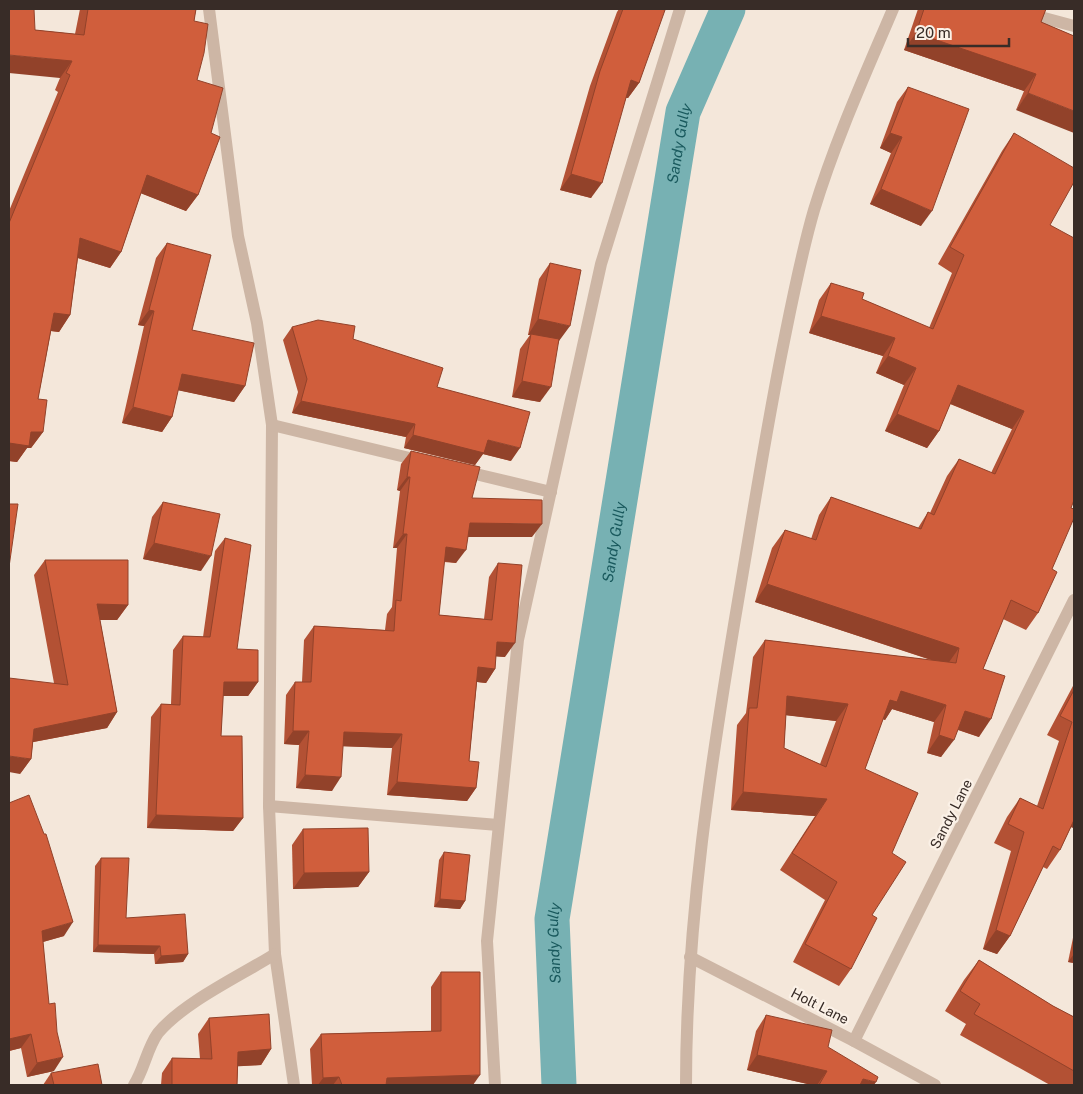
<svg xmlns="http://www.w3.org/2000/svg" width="1083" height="1094" font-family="'Public Sans',sans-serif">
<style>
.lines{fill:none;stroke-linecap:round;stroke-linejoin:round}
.canal{stroke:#77b1b3;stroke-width:35}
.minor{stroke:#cdb6a5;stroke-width:12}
.wall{fill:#b35134;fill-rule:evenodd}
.shaded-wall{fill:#92422a}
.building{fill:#d05e3c;stroke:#92422a;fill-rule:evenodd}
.labels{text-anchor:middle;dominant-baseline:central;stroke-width:4.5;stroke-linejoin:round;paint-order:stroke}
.street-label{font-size:14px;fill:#382c27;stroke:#fbf1e7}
.water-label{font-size:15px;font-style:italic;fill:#19595d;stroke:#fbf1e7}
</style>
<rect width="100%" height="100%" fill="#f4e7da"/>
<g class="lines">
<path class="canal" id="s1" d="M 559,1085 L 552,919 L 683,112 L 728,9"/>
<g class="minor">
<polyline points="209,9 238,236 257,323 272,425 269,806 275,954 294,1085"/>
<polyline points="1011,9 1074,26"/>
<polyline points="272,425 422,461"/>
<polyline points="463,471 551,492"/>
<polyline points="269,806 498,825"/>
<polyline points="690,957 854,1041 935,1085"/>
<polyline points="854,1041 1074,600"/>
<path d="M 134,1085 C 144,1070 147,1048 158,1033 C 184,1002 240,976 275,954"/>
<polyline points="495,1085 487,941 518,640 601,264 680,9"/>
<path d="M 686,1085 C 686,923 711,761 738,601 C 752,519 765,437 781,356 C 791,307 800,258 814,210 C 835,141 865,75 893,9"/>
</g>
</g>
<g class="wall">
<polygon points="80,9 196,9 194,21 197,80 211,133 198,195 186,211 141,193 121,252 110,268 78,258 70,315 59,332 51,331 38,399 43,432 31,448 27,448 17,462 9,461 9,211 58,92 55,90 60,78 35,30 75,34"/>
<polygon points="619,9 661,9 639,83 628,98 626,98 591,198 560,190 590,86 617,12"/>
<polygon points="918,9 1046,9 1041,22 1074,36 1016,110 1024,91 904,50"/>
<polygon points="908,87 921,226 870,204 891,153 880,148 897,102"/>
<path d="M 1014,133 L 1050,225 L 1071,508 L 1038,613 L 1026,630 L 1003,619 L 983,669 L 979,737 L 958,730 L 941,757 L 927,753 L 934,722 L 892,709 L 885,720 L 883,719 L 865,769 L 892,853 L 872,915 L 851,969 L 839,986 L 793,962 L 825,900 L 780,870 L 815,816 L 731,810 L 737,725 L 746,713 L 753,657 L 765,640 L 931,660 L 755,602 L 772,548 L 785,530 L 811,539 L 819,515 L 831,497 L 918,528 L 928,512 L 930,513 L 947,476 L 959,459 L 991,473 L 1012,429 L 950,404 L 939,431 L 927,448 L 885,431 L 904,385 L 876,373 L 883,356 L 809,333 L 819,300 L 831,283 L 862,299 L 929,328 L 952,273 L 938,264 L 1002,151 ZM 786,715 L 836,721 L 820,764 L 784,748 Z"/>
<polygon points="167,243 192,330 245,386 234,402 178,390 172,417 162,432 122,423 144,326 138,325 156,258"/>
<polygon points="550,263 559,341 540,402 512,397 520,349 530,335 528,335 539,279"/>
<polygon points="292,327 353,339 437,387 511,461 483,454 475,465 404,448 406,437 292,413 298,392 283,340"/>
<polygon points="411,451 472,498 532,537 468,537 456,563 444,562 439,615 484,619 489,577 498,563 505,657 496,656 495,669 486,683 477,682 469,761 476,788 467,801 387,795 392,748 343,746 332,791 296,788 299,745 284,744 286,695 295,682 302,682 304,640 314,626 385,630 387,614 392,607 397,548 393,548 400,491 397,490 401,464"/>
<polygon points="163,502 201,571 143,559 152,517"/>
<polygon points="225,538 237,649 258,682 248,696 223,696 221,736 243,818 233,831 147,828 151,717 161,704 171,704 173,650 183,636 203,637 215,551"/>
<polygon points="45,560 128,605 117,620 100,620 117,712 107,728 33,742 31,759 20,774 54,683 34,575"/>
<polygon points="1074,684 1074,828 1071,827 1060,850 1047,869 1043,867 1010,936 997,954 983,949 1011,851 994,843 1007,817 1020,798 1037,806 1059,741 1047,735"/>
<polygon points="9,803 64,936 43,942 54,1071 27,1077 21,1048 9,1051"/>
<polygon points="303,829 369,872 358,887 293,889 292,845"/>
<polygon points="444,852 465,901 460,909 434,907 439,860"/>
<polygon points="101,858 126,918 188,954 183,962 155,964 154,954 93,952 95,866"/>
<polygon points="1074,933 1074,963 1068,962"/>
<polygon points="979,960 1053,1006 1074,1017 1074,1085 1050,1085 960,1035 966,1024 945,1011 964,980"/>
<polygon points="441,972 473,1085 312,1085 310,1049 321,1034 431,1031 431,987"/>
<polygon points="766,1015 874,1085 812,1085 747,1070 756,1031"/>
<polygon points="209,1018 271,1049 261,1065 238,1066 237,1085 161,1085 162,1073 172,1058 200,1059 198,1034"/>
<polygon points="51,1073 102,1085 43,1085"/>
</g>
<g class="shaded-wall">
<polygon points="916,33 1036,74 1024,91 904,50"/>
<polygon points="9,55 72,61 60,78 9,73"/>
<polygon points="631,80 639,83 628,98 620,96"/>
<polygon points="1028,93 1074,111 1074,133 1016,110"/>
<polygon points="890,133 902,137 891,153 880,148"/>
<polygon points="571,174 602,183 591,198 560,190"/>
<polygon points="147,175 198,195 186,211 135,191"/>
<polygon points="881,189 932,211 921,226 870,204"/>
<polygon points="80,238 121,252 110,268 68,255"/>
<polygon points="149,310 154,311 144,326 138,325"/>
<polygon points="54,313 70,315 59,332 43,330"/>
<polygon points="821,316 895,338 883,356 809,333"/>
<polygon points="538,319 570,326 559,341 531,334 530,335 528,335"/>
<polygon points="888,356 916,368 904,385 876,373"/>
<polygon points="182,374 245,386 234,402 172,389"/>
<polygon points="522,381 551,387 540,402 512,397"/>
<polygon points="958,385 1024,411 1012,429 946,402"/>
<polygon points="301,401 415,424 406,437 292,413"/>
<polygon points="133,407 172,417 162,432 122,423"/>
<polygon points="897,414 939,431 927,448 885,431"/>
<polygon points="31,432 43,432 31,448 27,448 17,462 9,461 9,443"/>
<polygon points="413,435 488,440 520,448 511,461 483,454 475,465 404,448"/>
<polygon points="407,477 410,477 400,491 397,490"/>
<polygon points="470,523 542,524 532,537 460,537"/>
<polygon points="403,534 407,534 397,548 393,548"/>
<polygon points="154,543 211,556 201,571 143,559"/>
<polygon points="446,547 466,550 456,563 436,560"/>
<polygon points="767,584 959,648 947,665 755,602"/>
<polygon points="97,604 128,605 117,620 86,620"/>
<polygon points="497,642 515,643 505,657 488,656"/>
<polygon points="478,667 495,669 486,683 469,681"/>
<polygon points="224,682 258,682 248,696 214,696"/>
<polygon points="901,691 946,705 934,722 892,709 885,720 878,717 890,700"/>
<polygon points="787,696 848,704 836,721 775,714"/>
<polygon points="965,711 991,719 979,737 953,728"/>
<polygon points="117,712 107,728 23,744 34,729"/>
<polygon points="293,731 309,731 299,745 284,744"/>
<polygon points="344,732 402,734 392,748 334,746"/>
<polygon points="939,735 954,740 941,757 927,753"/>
<polygon points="9,756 31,759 20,774 9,772"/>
<polygon points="305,775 341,777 332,791 296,788"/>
<polygon points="397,782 476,788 467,801 387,795"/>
<polygon points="743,792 827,799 815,816 731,810"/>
<polygon points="156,815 243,818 233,831 147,828"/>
<polygon points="1074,816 1074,828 1067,826"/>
<polygon points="369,872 358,887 293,889 304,873"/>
<polygon points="440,899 465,901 460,909 434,907"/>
<polygon points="73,922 64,936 32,945 42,931"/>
<polygon points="996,930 1010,936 997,954 983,949"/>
<polygon points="98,945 160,946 154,954 93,952"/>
<polygon points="188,954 183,962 155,964 161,956"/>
<polygon points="1074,954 1074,963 1068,962"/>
<polygon points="31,1034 21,1048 9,1051 9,1039"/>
<polygon points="271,1049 261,1065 227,1067 238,1052"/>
<polygon points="757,1055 827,1071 817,1085 812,1085 747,1070"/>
<polygon points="63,1057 54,1071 27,1077 37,1063"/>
<polygon points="480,1075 473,1085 382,1085 387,1078"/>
<polygon points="339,1077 333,1085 318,1085 323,1078"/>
<polygon points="863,1079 876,1082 874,1085 859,1085"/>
</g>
<g class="building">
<polygon points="9,9 34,9 35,30 84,35 88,9 196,9 194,21 208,24 204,53 197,80 223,88 211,133 220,137 198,195 147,175 121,252 80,238 70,315 54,313 38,399 47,400 43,432 31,432 29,446 9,443 9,223 70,75 66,73 72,61 9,55"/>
<polygon points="623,9 661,9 665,10 639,83 631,80 602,183 571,174 600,71"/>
<polygon points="924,9 1046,9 1041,22 1074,36 1074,111 1028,93 1036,74 916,33"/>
<polygon points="908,87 969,109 932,211 881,189 902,137 890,133"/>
<path d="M 1014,133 L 1074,168 L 1074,182 L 1050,225 L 1074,238 L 1074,500 L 1071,508 L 1074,509 L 1074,518 L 1052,569 L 1057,572 L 1038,613 L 1011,600 L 983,669 L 1005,676 L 991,719 L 965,711 L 954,740 L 939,735 L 946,705 L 901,691 L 897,702 L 890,700 L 865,769 L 918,793 L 892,853 L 906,862 L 872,915 L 877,918 L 851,969 L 805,944 L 837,882 L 792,853 L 827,799 L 743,792 L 749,708 L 757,708 L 765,640 L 956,663 L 959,648 L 767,584 L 785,530 L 816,540 L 831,497 L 921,529 L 928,512 L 934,515 L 959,459 L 995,474 L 1024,411 L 958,385 L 939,431 L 897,414 L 916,368 L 888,356 L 895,338 L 821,316 L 831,283 L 864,293 L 862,299 L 933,329 L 964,255 L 950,247 ZM 787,696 L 848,704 L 826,767 L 784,748 Z"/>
<polygon points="167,243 211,255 192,330 254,343 245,386 182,374 172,417 133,407 154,311 149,310"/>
<polygon points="550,263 581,270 570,326 538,319"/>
<polygon points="318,320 355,326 353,339 443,368 437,387 530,412 520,448 488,440 484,453 413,435 415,424 301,401 307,379 292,327"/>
<polygon points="531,334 559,339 551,387 522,381"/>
<polygon points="411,451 480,467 472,498 542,500 542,524 470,523 466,550 446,547 439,615 492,620 498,563 522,565 515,643 497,642 495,669 478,667 469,761 479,762 476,788 397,782 402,734 344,732 341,777 305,775 309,731 293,731 295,682 311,682 314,626 394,631 396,600 401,601 407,534 403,534 410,477 407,477"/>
<polygon points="163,502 220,514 211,556 154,543"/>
<polygon points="9,504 18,504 9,567"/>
<polygon points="225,538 251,545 237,649 258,650 258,682 224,682 221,736 242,736 243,818 156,815 161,704 180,705 183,636 210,637"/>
<polygon points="45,560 128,560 128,605 97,604 117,712 34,729 31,759 9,756 9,678 68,685"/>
<polygon points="1074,690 1074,820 1060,850 1053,846 1010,936 996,930 1024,832 1008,824 1020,798 1043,809 1072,722 1060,716"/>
<polygon points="29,795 44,834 46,834 73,922 42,931 49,1004 55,1003 57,1032 63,1057 37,1063 31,1034 9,1039 9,803"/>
<polygon points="368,828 369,872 304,873 303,829"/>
<polygon points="444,852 470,855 465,901 440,899"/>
<polygon points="101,858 129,858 126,918 185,914 188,954 161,956 160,946 98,945"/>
<polygon points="979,960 1053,1006 1074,1017 1074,1071 974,1014 980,1004 960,991"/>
<polygon points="441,972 480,972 480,1075 387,1078 386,1085 342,1085 339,1077 323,1078 321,1034 441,1031"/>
<polygon points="269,1014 271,1049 238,1052 237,1085 172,1085 172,1058 212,1059 209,1018"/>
<polygon points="766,1015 832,1030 828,1047 878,1077 876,1082 863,1079 860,1085 819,1085 827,1071 757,1055"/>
<polygon points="98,1064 102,1085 54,1085 51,1073"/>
</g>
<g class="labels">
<g class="street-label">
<text transform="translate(951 814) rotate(-63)">Sandy Lane</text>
<text transform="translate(820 1006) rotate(27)">Holt Lane</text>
</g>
<g class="water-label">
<text stroke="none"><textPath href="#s1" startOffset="952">Sandy Gully</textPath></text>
<text stroke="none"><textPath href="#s1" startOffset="548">Sandy Gully</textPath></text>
<text stroke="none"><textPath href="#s1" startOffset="142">Sandy Gully</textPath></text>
</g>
</g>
<rect width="1083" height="1094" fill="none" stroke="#382c27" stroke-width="20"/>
<path d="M908 38v8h101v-8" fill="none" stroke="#382c27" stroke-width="2.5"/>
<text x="916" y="38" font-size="15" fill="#382c27" stroke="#fbf1e7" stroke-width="4" paint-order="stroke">20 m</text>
</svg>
